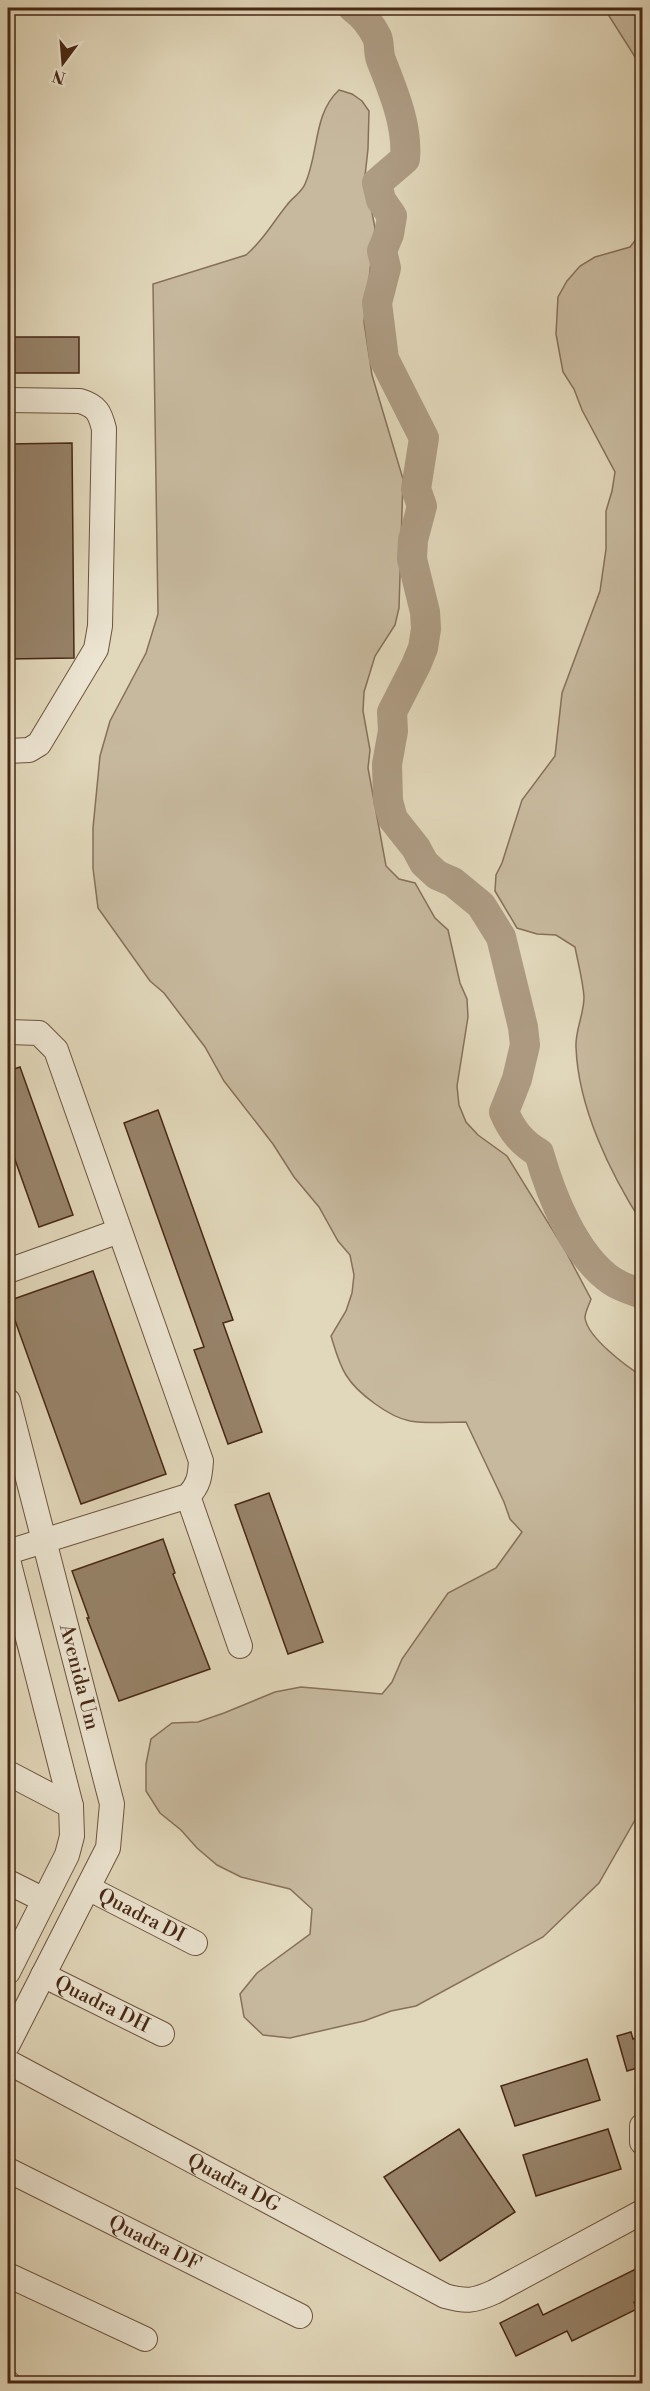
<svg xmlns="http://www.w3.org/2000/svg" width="650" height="2391" font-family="'Libre Bodoni',serif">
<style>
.green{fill:#c7b99e;stroke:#877059;stroke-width:1.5}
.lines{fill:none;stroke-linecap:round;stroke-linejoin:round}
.river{stroke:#ad9b82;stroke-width:30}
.building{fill:#97836a;stroke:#472714;stroke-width:1.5}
.minor-casing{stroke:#6e533e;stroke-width:26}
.minor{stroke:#ece5d2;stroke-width:24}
.labels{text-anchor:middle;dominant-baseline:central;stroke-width:5;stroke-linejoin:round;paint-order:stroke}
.street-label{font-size:20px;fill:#472714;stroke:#ece5d2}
</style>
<rect width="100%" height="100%" fill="#e1d7ba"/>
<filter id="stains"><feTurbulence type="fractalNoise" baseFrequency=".00333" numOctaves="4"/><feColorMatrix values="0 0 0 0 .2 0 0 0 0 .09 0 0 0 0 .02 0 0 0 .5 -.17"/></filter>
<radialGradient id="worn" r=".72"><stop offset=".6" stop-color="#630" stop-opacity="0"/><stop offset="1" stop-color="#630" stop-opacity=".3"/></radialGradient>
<g class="green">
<polygon points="604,8 642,8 642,68"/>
<path d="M 339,90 L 352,94 L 362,101 L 369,111 L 368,149 L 365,176 L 375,228 L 364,322 L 372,375 L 403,479 L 399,608 L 395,625 L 375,656 L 364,692 L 363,711 L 370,750 L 368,768 L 386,866 L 399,879 L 415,883 L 435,918 L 448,930 L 460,983 L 467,999 L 468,1017 L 457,1086 L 459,1105 L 466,1122 L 478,1135 L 507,1156 L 565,1250 L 591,1299 C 589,1305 585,1312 585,1318 C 588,1338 626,1366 642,1376 L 642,1800 L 639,1813 L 599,1883 L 543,1937 L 416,2006 L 391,2011 L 364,2021 L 290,2038 L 263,2035 L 244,2017 L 240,1994 L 257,1973 L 310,1934 L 312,1909 L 290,1889 L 241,1877 L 217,1865 L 197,1848 L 181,1830 L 160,1813 L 146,1791 L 146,1764 L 151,1739 L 172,1723 L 198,1722 L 224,1713 L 275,1692 L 301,1687 L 382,1694 L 392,1682 L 402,1659 L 448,1593 L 496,1568 L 522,1532 L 510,1519 L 504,1502 L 466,1422 C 447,1422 428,1424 410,1421 C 389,1417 357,1393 346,1375 C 339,1364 335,1349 331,1336 L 346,1311 L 352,1293 L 354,1275 L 350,1255 L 338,1241 L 319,1207 L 294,1177 L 273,1144 L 224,1081 L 205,1047 L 164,993 L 150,981 L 98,908 L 93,868 L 93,828 L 100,756 L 110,721 L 146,653 L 158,614 L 153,284 L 246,255 C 263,241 273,222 287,205 C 292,198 302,192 305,184 C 319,153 313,114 339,90 Z"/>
<path d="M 642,232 L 642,1223 C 610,1173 578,1107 576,1047 C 575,1031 584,1014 584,997 C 583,981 578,963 575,947 L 556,935 L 537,934 L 517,928 L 495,891 L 496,875 L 502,863 L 522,800 L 555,756 L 562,693 L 600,591 L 606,549 L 606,511 L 612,491 L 615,472 L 582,410 L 574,389 L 563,372 L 556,334 L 558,297 L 567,281 L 580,266 L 595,257 L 630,247 Z"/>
</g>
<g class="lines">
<path class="river" d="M 353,8 C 363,15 371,25 377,37 C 380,44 378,52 381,60 C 393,91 408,125 405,159 L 377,183 L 381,200 L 392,216 L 389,234 L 382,251 L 386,268 L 377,303 L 384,359 L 424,438 L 416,489 L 422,506 L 413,540 L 412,559 L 425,612 L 426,629 L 423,648 L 416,665 L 392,712 L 393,731 L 387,764 L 388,801 L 393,819 L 416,848 L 424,863 L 437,875 L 453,882 L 481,905 L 501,937 L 523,1027 L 525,1045 L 517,1079 L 504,1112 C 512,1131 522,1143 539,1153 C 551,1195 574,1255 612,1281 C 621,1287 632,1290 642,1294"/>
</g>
<g class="building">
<rect x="8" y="337" width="71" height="36"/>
<polygon points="72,443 74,658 8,659 8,444"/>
<polygon points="20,1067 73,1215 39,1227 8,1140 8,1071"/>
<polygon points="158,1110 233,1320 223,1323 262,1432 228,1444 194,1350 204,1347 124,1123"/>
<polygon points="93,1271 166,1474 81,1504 8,1301"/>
<polygon points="269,1493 323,1642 288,1654 235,1505"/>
<polygon points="163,1539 175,1573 173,1574 210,1669 119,1701 87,1618 89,1618 72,1571"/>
<polygon points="631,2032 633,2039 642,2036 642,2058 639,2059 641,2067 627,2071 617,2036"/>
<polygon points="587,2059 600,2100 515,2126 501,2086"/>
<polygon points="459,2129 515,2212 440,2261 384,2177"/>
<polygon points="608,2129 621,2169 536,2196 523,2155"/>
<polygon points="642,2266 642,2298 634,2302 637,2309 572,2341 567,2331 516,2356 500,2323 538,2304 543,2315"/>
</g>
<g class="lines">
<defs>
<g id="minor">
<path d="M 8,400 L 80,401 C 97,406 100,413 104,429 L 100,626 L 96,649 L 39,744 L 29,750 L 8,751"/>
<path d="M 8,1032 L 39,1033 L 56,1050 L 201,1461 C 200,1476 199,1485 188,1496 L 8,1552"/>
<polyline points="8,1271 119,1231"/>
<path id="s1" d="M 8,1401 L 112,1804 L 108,1848 L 8,2044"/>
<polyline points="188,1496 240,1646"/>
<polyline points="8,1560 71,1806 72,1836 67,1855 8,1972"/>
<polyline points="8,1773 71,1806"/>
<polyline points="8,1882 44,1900"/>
<path id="s2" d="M 88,1888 L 195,1943"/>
<path id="s3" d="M 43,1975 L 162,2034"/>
<path id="s4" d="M 8,2062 L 445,2296 C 467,2302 474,2301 494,2292 L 642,2212"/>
<polyline points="642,2126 642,2142"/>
<path id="s5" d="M 8,2170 L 300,2316"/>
<polyline points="8,2275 145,2339"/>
<polyline points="8,2383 8,2384"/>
</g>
</defs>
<use href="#minor" class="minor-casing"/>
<use href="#minor" class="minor"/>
</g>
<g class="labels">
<g class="street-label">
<text stroke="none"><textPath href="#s1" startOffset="285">Avenida Um</textPath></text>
<text stroke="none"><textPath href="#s2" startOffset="60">Quadra DI</textPath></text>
<text stroke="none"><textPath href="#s3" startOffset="66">Quadra DH</textPath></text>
<text stroke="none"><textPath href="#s4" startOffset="256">Quadra DG</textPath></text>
<text stroke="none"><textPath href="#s5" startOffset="164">Quadra DF</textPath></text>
</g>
</g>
<rect width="650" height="2391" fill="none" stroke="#e1d7ba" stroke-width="30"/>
<rect x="9" y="9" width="632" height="2373" fill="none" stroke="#472714" stroke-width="3"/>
<rect x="15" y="15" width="620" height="2361" fill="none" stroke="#472714" stroke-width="1.5"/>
<g transform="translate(63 63) rotate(196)" stroke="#ece5d2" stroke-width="4.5" paint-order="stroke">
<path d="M0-4.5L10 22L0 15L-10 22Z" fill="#472714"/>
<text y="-9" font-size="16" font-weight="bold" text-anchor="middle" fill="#472714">N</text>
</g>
<rect width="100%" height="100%" filter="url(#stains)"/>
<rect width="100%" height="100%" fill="url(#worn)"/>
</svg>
